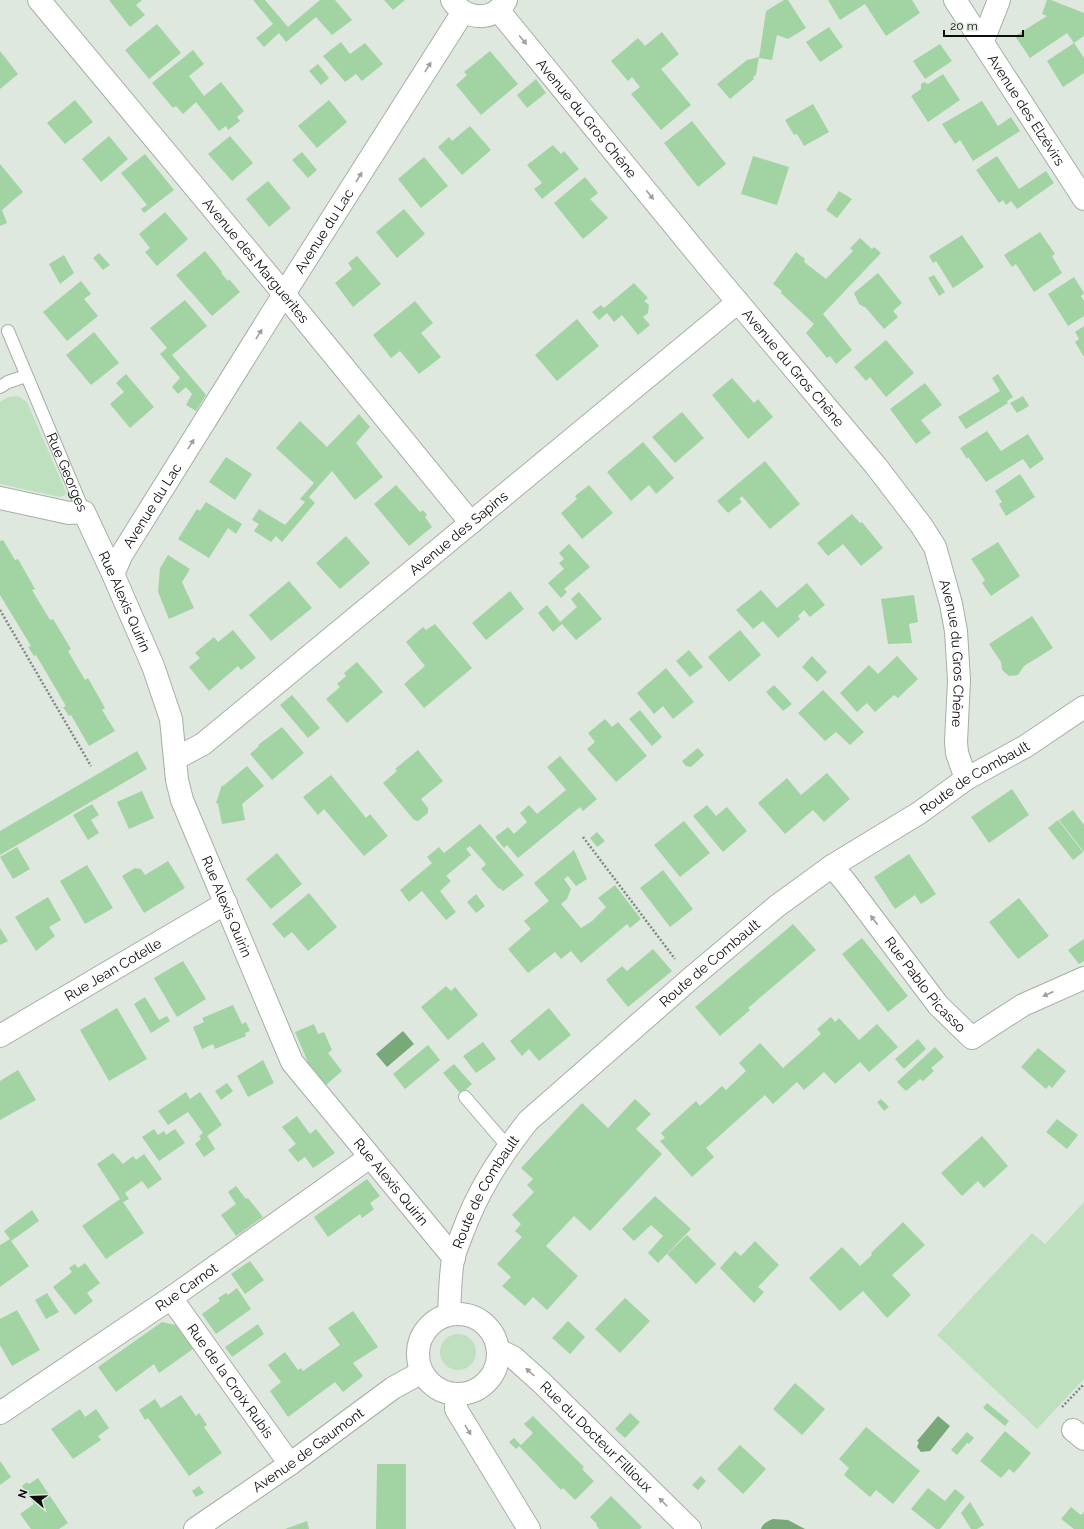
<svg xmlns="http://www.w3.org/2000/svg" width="1084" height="1529" font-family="Raleway,sans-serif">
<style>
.green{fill:#bfe0bf}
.water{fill:#79a879}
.building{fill:#a2d3a2}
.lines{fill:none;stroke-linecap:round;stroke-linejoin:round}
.service-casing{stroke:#a6aea6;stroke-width:14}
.minor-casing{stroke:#a6aea6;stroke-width:24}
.tertiary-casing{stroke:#a6aea6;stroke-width:24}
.path{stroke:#818781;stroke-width:2.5;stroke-dasharray:2 2;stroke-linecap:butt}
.service{stroke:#fff;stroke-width:12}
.minor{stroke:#fff;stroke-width:22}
.tertiary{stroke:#fff;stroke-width:22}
.oneway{fill:#9d9f9d}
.labels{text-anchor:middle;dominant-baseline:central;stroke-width:3.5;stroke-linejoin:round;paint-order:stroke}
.street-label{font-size:14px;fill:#0b0e0b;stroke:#dfe8df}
</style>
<rect width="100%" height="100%" fill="#dfe8df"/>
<g class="green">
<polygon points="18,396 27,402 67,494 60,497 0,484 0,402 8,397"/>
<polygon points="1084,1202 1084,1379 1037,1429 937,1335 1032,1233 1045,1244"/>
<circle cx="458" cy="1352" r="18"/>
</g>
<g class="water">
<polygon points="403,1031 414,1044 387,1067 376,1054"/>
<polygon points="938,1416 950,1426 930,1451 921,1452 917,1447 919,1442 917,1441"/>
<path d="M 773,1519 L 788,1520 L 805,1529 L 761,1529 C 763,1523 768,1521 773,1519 Z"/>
</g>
<g class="building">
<polygon points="109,0 142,0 136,5 145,15 130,27"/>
<polygon points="253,0 265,0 288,27 320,0 335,0 352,20 332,35 316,17 286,42 279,33 264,47 256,38 273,24"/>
<polygon points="384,0 405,0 393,10"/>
<polygon points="784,0 788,0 806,28 788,39 777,35 772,60 759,58 766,11"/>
<polygon points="828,0 912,0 920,13 886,36 865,4 840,20"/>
<polygon points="1047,0 1051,0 1084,13 1084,36 1074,43 1067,33 1030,58 1015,36 1047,16 1042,14"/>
<polygon points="157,24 181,53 149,79 125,50"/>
<polygon points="829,27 843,47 820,62 806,42"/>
<polygon points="662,32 679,54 661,69 691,105 661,130 631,94 640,87 632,77 628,81 611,61 638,38 645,46"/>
<polygon points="341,42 350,54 365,43 383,64 362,81 356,74 345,82 323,56"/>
<polygon points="1074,43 1084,58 1084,73 1063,87 1047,61"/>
<polygon points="940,44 952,61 925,79 913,61"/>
<polygon points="193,50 204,64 189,76 204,96 221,82 244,111 237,117 240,121 228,130 226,126 219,131 196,102 183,114 176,106 173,108 152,83"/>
<polygon points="0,51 18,74 0,89"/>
<polygon points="490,51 518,84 481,115 456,85 467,75 464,72"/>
<polygon points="759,57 756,75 753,77 754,79 730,99 717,84 747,60"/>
<polygon points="318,64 329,78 321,85 309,71"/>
<polygon points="943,74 960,100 928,122 911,96 921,89 921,84 924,82 928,84"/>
<polygon points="536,79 546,93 527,108 517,95"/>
<polygon points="75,100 93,122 65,144 47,123"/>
<polygon points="329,100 347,122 317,148 298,126"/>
<polygon points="982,101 998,126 1011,117 1020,131 973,161 960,140 955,144 942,124"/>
<polygon points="813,104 829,132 804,146 797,134 794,135 785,120"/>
<polygon points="692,121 726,164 698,187 664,143"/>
<polygon points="470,126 491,150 462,175 438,147 449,137 452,141"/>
<polygon points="109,136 128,159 101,182 82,159"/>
<polygon points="230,136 253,163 232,181 208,154"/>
<polygon points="553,145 561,154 564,151 579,169 542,199 534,189 542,183 527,165"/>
<polygon points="302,152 317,170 308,178 292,160"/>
<polygon points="145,154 174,190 144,213 141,209 147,205 121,173"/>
<polygon points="753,156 789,167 777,205 741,194"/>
<polygon points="997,156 1019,189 1046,171 1054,183 1017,209 1011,201 1006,205 1003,200 999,203 976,170"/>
<polygon points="424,157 448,186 421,208 398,179"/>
<polygon points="0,164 23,192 2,210 7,223 0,226"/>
<polygon points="585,177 598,193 590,199 608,218 583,239 554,203"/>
<polygon points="268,181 291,208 269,227 246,199"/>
<polygon points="839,191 852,199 837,218 826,210"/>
<polygon points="404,209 425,234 397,258 376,232"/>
<polygon points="165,212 188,239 157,266 145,252 150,248 139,234"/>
<polygon points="1040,232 1055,254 1052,256 1062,273 1034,292 1016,264 1012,267 1004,255"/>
<polygon points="962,235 984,267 953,288 936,261 933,263 929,256"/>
<polygon points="860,238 872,249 874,247 881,253 823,314 852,350 836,364 830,356 827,358 806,333 814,324 781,293 782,291 773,284 796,252 805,259 804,262 826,279 853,251 850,248"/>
<polygon points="205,251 222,272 221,273 228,281 229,279 240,292 212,316 176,275"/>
<polygon points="99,253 110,265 103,270 93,258"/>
<polygon points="64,255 74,273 60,284 49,264"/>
<polygon points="357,256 381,284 353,307 335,283 352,269 348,263"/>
<polygon points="878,273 902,303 893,311 898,317 884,329 866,308 859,304 854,293"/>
<polygon points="934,275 945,292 939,296 928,278"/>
<polygon points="1074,277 1084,293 1081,296 1084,301 1084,316 1068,326 1048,294"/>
<polygon points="81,281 91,294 84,299 98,316 67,341 43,312"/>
<polygon points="634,283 648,298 644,301 649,305 648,313 643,317 650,325 638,335 622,315 614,322 607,313 599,320 592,312 601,305 604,308"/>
<polygon points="185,300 207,326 172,355 206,395 196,411 186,405 192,394 186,387 178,394 172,387 180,378 160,354 167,348 150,328"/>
<polygon points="415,301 433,323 421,333 441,357 419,374 400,351 391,358 373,335"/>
<polygon points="577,319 599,346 557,381 535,355"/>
<polygon points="1084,326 1084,357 1075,342 1079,339 1075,332"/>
<polygon points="94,332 119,363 91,385 66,355"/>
<polygon points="886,340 914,373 886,397 870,377 866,381 854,367"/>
<polygon points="126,374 154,407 130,428 110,404 124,392 116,383"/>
<polygon points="998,374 1013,397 1007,401 1008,403 966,429 958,417 1000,391 992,378"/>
<polygon points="732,378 754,403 758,399 773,417 748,439 712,395"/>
<polygon points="925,383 942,405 921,420 931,433 916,444 890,409"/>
<polygon points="1023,396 1029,406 1017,413 1010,403"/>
<polygon points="682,412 704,438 675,463 652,437"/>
<polygon points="359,414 370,427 356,443 383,477 355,500 332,471 309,497 315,503 282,542 276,536 271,542 254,531 259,524 252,520 259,509 285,525 305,502 300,499 314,483 276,448 300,421 327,447"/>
<polygon points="987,431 1001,451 1028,434 1044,459 1030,469 1023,459 986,482 968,457 967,459 960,448"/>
<polygon points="643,442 674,478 656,494 649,485 631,501 607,472"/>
<polygon points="226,457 252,474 235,500 209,482"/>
<polygon points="765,461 800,504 770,529 742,496 739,499 742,502 728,513 717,501"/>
<polygon points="1020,474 1035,497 1006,516 999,504 1002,502 995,491"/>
<polygon points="396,485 420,512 423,510 427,515 425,517 432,527 409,546 374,504"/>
<polygon points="589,485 613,513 582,539 561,513 577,499 575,496"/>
<polygon points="206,502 242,524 236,534 228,528 209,558 178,539 197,509 200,511"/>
<polygon points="852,514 860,523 862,522 883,548 861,566 843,544 828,556 817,543"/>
<polygon points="346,536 370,563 340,589 316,563"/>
<polygon points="3,540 15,560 18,559 35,589 32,590 50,620 53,619 71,649 68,651 85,680 88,678 105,708 102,710 115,731 89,746 71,715 69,716 63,707 66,706 36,655 34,656 28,647 31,646 0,595 0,541"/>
<polygon points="998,542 1020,576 991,596 982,583 985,580 971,559"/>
<polygon points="569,544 590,567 564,589 567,592 561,598 548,583 564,569 559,563 564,559 559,553"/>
<polygon points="168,555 190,569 182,582 194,608 169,619 158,592 160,568"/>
<polygon points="289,581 312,608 271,641 249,615"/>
<polygon points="807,583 825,605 810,617 804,610 798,616 800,619 778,638 763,621 753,629 736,610 761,590 777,608"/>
<polygon points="510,591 524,609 486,640 472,623"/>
<polygon points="579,592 602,619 576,640 562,624 553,632 538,613 547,605 560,622 577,607 571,599"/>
<polygon points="914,595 918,622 909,624 912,643 888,644 881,599"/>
<polygon points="1032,616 1053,648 1024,666 1018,675 1009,676 1002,670 1001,662 989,644"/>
<polygon points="435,624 472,668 424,708 404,684 425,666 406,642 423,627 426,630"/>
<polygon points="233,630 256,658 241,670 238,666 209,691 189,667 200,658 195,653 214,637 218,642"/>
<polygon points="740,630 761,655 729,682 708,657"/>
<polygon points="689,650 703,667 690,677 676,661"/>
<polygon points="812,656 827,672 817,682 802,667"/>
<polygon points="897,656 918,679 898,698 894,695 875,712 867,703 857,712 840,693 869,665 878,674"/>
<polygon points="357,662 383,692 347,723 326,699 340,687 337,684 346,676 344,673"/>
<polygon points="666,668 694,702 673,719 663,706 654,714 637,693"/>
<polygon points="774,685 792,704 783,711 766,692"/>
<polygon points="823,690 864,732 850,745 836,732 825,741 798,713"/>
<polygon points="292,695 320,728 308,738 280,705"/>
<polygon points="640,710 662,737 652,746 629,719"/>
<polygon points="605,719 612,727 618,722 647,756 616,782 587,749 595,742 588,733"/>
<polygon points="282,727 304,753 272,780 250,754 259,746 258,745"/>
<polygon points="698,748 704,755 691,767 686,766 682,761"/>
<polygon points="418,750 443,781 421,799 428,808 428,813 418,821 414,820 383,783 397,771 395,769"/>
<polygon points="137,751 147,769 0,855 0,831"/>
<polygon points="560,756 597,799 583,811 580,807 518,858 507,845 504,848 495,837 508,827 514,834 527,822 520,813 529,805 537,814 566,790 547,767"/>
<polygon points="247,766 264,786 242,804 245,820 222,824 218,804 216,803 222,785 223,786"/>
<polygon points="827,773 850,799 824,822 813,810 785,834 758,803 787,778 801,795"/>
<polygon points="331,775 366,818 370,814 388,836 364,856 324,809 318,815 303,797"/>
<polygon points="1012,789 1029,815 989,843 971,817"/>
<polygon points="142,791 154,818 129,829 117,802"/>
<polygon points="92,804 99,815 91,820 99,833 88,840 73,815"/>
<polygon points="707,805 716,816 727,807 747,831 723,852 693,816"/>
<polygon points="1073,810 1084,825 1084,852 1059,820"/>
<polygon points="1058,820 1083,852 1073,860 1048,828"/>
<polygon points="684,821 710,853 680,877 654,845"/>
<polygon points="480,824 524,875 503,891 500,888 499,889 481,869 486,864 470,846 466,849 471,855 446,876 451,881 440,891 456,912 446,920 422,891 409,902 400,890 432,863 427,857 439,847 444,853"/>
<polygon points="597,832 605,841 597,847 590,838"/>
<polygon points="17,847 30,869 13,879 0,857"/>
<polygon points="574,850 587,879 576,886 568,876 564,879 571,889 567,899 561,904 581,928 592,921 606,907 598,898 615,885 641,919 630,928 627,924 581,963 571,951 561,959 555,952 528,973 508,949 531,929 524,921 549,901 534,883"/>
<polygon points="277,853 302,884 271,909 246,879"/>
<polygon points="909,854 936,894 921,904 915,895 895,909 874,877"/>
<polygon points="168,861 185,888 144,913 122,876 135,868 141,869 145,875"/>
<polygon points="87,865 113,908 85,924 60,881"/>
<polygon points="663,870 693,909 670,927 640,888"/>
<polygon points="309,893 337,927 308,951 292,932 284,938 272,924"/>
<polygon points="476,894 485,906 476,913 467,902"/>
<polygon points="48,897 61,920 49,927 55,936 36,951 15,917"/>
<polygon points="1019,898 1049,936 1018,959 989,922"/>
<polygon points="793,924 816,950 748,1008 750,1010 720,1036 695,1007"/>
<polygon points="0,928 8,941 0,945"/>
<polygon points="862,938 908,996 888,1012 842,954"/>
<polygon points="1084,939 1084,961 1079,964 1068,950"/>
<polygon points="653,949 672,971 628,1007 606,980 622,966 627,971"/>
<polygon points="183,961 206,999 177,1017 154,978"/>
<polygon points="446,986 451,991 455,987 478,1015 448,1040 421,1007"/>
<polygon points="145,997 159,1020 167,1016 170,1021 151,1033 134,1004"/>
<polygon points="233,1005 242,1024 246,1022 250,1031 245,1033 246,1036 215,1049 213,1044 202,1049 193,1027 204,1022 202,1018"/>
<polygon points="117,1008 147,1059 109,1081 80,1030"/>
<polygon points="549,1008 571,1035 539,1061 529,1049 522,1056 510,1041"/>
<polygon points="831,1017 835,1022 839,1018 859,1040 877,1024 898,1047 869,1072 860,1062 835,1084 824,1072 804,1090 797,1082 773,1104 765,1095 706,1148 714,1157 692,1177 660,1141 665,1138 661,1133 696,1101 700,1106 722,1086 726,1090 746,1071 739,1063 760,1043 783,1068 821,1034 817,1029"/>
<polygon points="314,1024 318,1034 324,1032 332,1050 328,1053 342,1071 326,1085 311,1066 310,1067 295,1032"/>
<polygon points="918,1039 926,1049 904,1069 895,1059"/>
<polygon points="483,1042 496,1059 476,1073 463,1056"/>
<polygon points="428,1045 440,1060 405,1089 393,1074"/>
<polygon points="935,1047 944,1057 931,1068 934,1071 923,1081 920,1079 906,1091 897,1082"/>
<polygon points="1038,1048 1066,1071 1052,1088 1049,1085 1046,1089 1021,1067"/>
<polygon points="263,1060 274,1083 248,1097 237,1076"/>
<polygon points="454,1064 472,1084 461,1094 443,1073"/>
<polygon points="18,1070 36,1100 0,1120 0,1081"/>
<polygon points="227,1083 233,1091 221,1100 215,1091"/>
<polygon points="186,1092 190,1099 200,1092 222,1125 207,1136 215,1149 204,1157 195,1144 201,1139 199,1136 203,1133 188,1112 168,1125 158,1111"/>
<polygon points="635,1099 651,1114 636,1129 662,1154 590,1231 574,1216 546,1246 578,1276 547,1310 533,1297 525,1306 502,1286 511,1277 497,1264 522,1237 515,1231 521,1224 512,1215 534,1192 527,1185 533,1179 521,1168 582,1103 608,1128"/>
<polygon points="881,1099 889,1107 884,1111 877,1102"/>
<polygon points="297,1116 310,1134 316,1129 335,1153 313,1168 305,1157 298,1162 288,1150 296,1144 282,1127"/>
<polygon points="1057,1119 1078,1135 1067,1149 1046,1132"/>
<polygon points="154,1129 158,1135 164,1131 166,1135 175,1129 185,1143 159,1161 142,1137"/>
<polygon points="982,1136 1008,1166 984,1188 978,1181 962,1196 941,1173"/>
<polygon points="113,1153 123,1164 133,1156 136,1160 144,1154 162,1179 148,1189 142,1181 125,1193 129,1199 123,1202 144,1233 106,1259 82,1226 120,1199 97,1164"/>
<polygon points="367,1179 380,1196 370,1203 374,1209 362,1218 360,1214 328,1237 314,1217"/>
<polygon points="236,1186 246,1199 248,1198 263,1217 236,1236 221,1215 236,1204 228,1192"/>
<polygon points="655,1196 691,1229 658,1263 648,1253 663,1236 651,1225 634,1241 622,1229"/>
<polygon points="32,1210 39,1221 11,1241 29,1266 0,1287 0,1245 10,1239 4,1231"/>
<polygon points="903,1222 925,1245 892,1275 911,1295 887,1318 863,1291 840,1311 809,1278 842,1247 860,1266 872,1255 871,1253"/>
<polygon points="687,1235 716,1264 696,1284 667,1254"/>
<polygon points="755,1241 779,1265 758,1287 764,1292 754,1303 720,1268 735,1251 741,1256"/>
<polygon points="250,1261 264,1280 245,1294 231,1274"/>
<polygon points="85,1263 100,1283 87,1293 93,1301 75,1315 53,1287 72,1272 69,1268 75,1264 78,1268"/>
<polygon points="237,1288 251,1309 216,1334 202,1314 220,1301 218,1298 226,1293 228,1295"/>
<polygon points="47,1293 59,1312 46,1319 35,1300"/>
<polygon points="625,1298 650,1321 620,1353 595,1329"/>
<polygon points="17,1310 40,1350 12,1366 0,1345 0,1319"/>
<polygon points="353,1311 378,1347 353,1363 363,1376 343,1392 335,1382 288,1417 270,1391 281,1382 268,1365 285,1352 298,1370 301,1368 303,1371 340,1345 328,1328"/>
<polygon points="568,1321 585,1337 570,1354 552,1338"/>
<polygon points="162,1322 176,1325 193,1349 159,1373 154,1364 116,1392 98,1367"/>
<polygon points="258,1324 264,1334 232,1357 225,1347"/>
<polygon points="795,1383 825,1409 802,1435 773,1409"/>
<polygon points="181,1395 196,1416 199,1413 207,1425 204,1427 222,1453 189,1476 148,1418 145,1420 139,1410 155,1399 161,1408"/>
<polygon points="987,1403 1009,1421 1005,1426 983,1408"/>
<polygon points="80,1409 85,1417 96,1409 109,1428 98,1436 101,1440 73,1459 51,1429"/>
<polygon points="630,1413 640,1422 625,1438 615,1429"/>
<polygon points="533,1416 584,1467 582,1469 594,1481 575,1500 563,1488 561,1490 519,1446 516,1449 509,1442 514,1438 521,1445 533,1433 524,1424"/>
<polygon points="866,1427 920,1471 893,1504 876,1490 870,1497 844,1475 849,1468 839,1459"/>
<polygon points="1005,1431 1031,1453 1014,1473 1009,1469 1001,1478 980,1461"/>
<polygon points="967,1432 974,1438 969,1444 967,1443 957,1455 951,1450"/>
<polygon points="740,1445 766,1469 743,1494 717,1469"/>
<polygon points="0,1461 11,1477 0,1485"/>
<polygon points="377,1464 406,1464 406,1529 376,1529"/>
<polygon points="701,1476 706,1481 698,1490 692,1485"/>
<polygon points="38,1478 68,1523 59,1529 31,1529 20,1514 34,1504 22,1486 27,1482 29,1484"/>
<polygon points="199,1486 204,1493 196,1497 192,1491"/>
<polygon points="928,1488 945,1501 955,1489 965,1497 940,1529 936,1529 911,1509"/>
<polygon points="611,1496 642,1527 640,1529 599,1529 596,1525 597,1524 590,1517"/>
<polygon points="970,1502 984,1525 977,1529 971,1529 961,1513"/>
<polygon points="1071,1507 1081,1515 1084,1512 1084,1529 1074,1529 1061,1519"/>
<polygon points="307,1521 309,1529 285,1529"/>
</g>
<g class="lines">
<defs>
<g id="service">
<path id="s1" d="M 8,331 L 84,512"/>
<polyline points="0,387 8,382 26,376"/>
<polyline points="465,1097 508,1147"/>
</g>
<g id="minor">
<path id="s2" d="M 39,0 L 284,294 L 471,523"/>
<path d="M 452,0 C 464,20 495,23 506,0"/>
<path id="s3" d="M 955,0 L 1084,199"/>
<path id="s4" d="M 498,10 L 710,269 L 876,466 L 921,525 L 935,547 L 951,604 L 956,631 L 959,680 L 956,742 L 957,753 L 966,779"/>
<polyline points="983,41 999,0"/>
<path id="s5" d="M 0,498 L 69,513 L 84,512 L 113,574 L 153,666 L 171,719 L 177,780 L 182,800 L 292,1062 L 454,1258"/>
<path id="s6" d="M 113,574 L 122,554 L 284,294 L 463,12"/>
<path id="s7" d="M 175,759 L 203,744 L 738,302"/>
<path id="s8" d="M 832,866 L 847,884 L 938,1005 L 972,1038 L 1023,1005 L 1084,978"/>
<path id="s9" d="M 0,1036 L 226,903"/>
<path id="s10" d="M 171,1298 L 290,1464"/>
<path id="s11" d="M 0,1413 L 171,1298 L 370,1157"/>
<polyline points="1073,1430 1084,1439"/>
</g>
<g id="tertiary">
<circle cx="458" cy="1354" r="40"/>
<path id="s12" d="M 449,1314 C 450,1296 450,1278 453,1259 C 455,1251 459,1242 462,1234 C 478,1190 500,1157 528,1121 L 690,979 L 777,906 L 832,866 L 919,813 L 966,779 L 1026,746 L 1084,707"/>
<path id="s13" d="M 498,1350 L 513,1357 L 542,1383 L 690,1529"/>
<polyline points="456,1394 456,1409 529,1529"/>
<path id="s14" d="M 195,1529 L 290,1464 L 393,1388 L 422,1372"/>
</g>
</defs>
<use href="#service" class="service-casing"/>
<use href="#minor" class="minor-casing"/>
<use href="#tertiary" class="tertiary-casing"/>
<g class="path">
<polyline points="0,610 91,766"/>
<polyline points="583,837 675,959"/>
<polyline points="1062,1407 1084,1384"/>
</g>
<use href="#service" class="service"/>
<use href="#minor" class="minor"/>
<use href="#tertiary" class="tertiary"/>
</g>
<defs><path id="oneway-solid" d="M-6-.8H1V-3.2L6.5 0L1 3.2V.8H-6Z"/></defs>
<g class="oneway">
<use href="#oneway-solid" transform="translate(523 40) rotate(50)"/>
<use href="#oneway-solid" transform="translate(428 67) rotate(-58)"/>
<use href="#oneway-solid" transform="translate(359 177) rotate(-58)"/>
<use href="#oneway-solid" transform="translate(650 195) rotate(51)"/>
<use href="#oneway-solid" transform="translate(259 334) rotate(-58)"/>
<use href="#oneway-solid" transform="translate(191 444) rotate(-58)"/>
<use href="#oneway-solid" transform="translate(874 920) rotate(-127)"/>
<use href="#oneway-solid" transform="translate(1048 994) rotate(156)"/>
<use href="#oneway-solid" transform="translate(530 1372) rotate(-138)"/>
<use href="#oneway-solid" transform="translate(468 1430) rotate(59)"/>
<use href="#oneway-solid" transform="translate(663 1502) rotate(-135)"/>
</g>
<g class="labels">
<g class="street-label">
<text stroke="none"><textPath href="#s3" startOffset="131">Avenue des Elzévirs</textPath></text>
<text stroke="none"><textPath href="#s4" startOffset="140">Avenue du Gros Chêne</textPath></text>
<text stroke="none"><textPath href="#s6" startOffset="403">Avenue du Lac</textPath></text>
<text stroke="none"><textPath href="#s2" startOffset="339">Avenue des Marguerites</textPath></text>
<text stroke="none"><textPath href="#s4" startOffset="464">Avenue du Gros Chêne</textPath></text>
<text stroke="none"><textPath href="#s1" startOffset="153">Rue Georges</textPath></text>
<text stroke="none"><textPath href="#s6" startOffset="79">Avenue du Lac</textPath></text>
<text stroke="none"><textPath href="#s7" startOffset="363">Avenue des Sapins</textPath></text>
<text stroke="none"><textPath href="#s5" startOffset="184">Rue Alexis Quirin</textPath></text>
<text stroke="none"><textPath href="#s4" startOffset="801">Avenue du Gros Chêne</textPath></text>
<text stroke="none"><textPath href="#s12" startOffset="778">Route de Combault</textPath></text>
<text stroke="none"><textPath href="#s5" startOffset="508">Rue Alexis Quirin</textPath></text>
<text stroke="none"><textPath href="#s12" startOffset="454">Route de Combault</textPath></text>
<text stroke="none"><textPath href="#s9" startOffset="131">Rue Jean Cotelle</textPath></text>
<text stroke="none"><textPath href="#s8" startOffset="151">Rue Pablo Picasso</textPath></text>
<text stroke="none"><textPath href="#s5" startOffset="832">Rue Alexis Quirin</textPath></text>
<text stroke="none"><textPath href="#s12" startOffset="130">Route de Combault</textPath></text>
<text stroke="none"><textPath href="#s11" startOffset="225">Rue Carnot</textPath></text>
<text stroke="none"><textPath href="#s10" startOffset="102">Rue de la Croix Rubis</textPath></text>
<text stroke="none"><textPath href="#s13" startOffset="132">Rue du Docteur Fillioux</textPath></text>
<text stroke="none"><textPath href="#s14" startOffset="138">Avenue de Gaumont</textPath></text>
</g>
</g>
<g transform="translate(32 1497) rotate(289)" stroke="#dfe8df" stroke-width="3" paint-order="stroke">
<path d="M0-3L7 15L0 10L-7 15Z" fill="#0b0e0b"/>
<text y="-6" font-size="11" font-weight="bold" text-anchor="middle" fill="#0b0e0b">N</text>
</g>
<path d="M944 30v6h79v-6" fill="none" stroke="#0b0e0b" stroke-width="2"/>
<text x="950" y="30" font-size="12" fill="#0b0e0b" stroke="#dfe8df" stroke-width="3" paint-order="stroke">20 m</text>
</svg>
